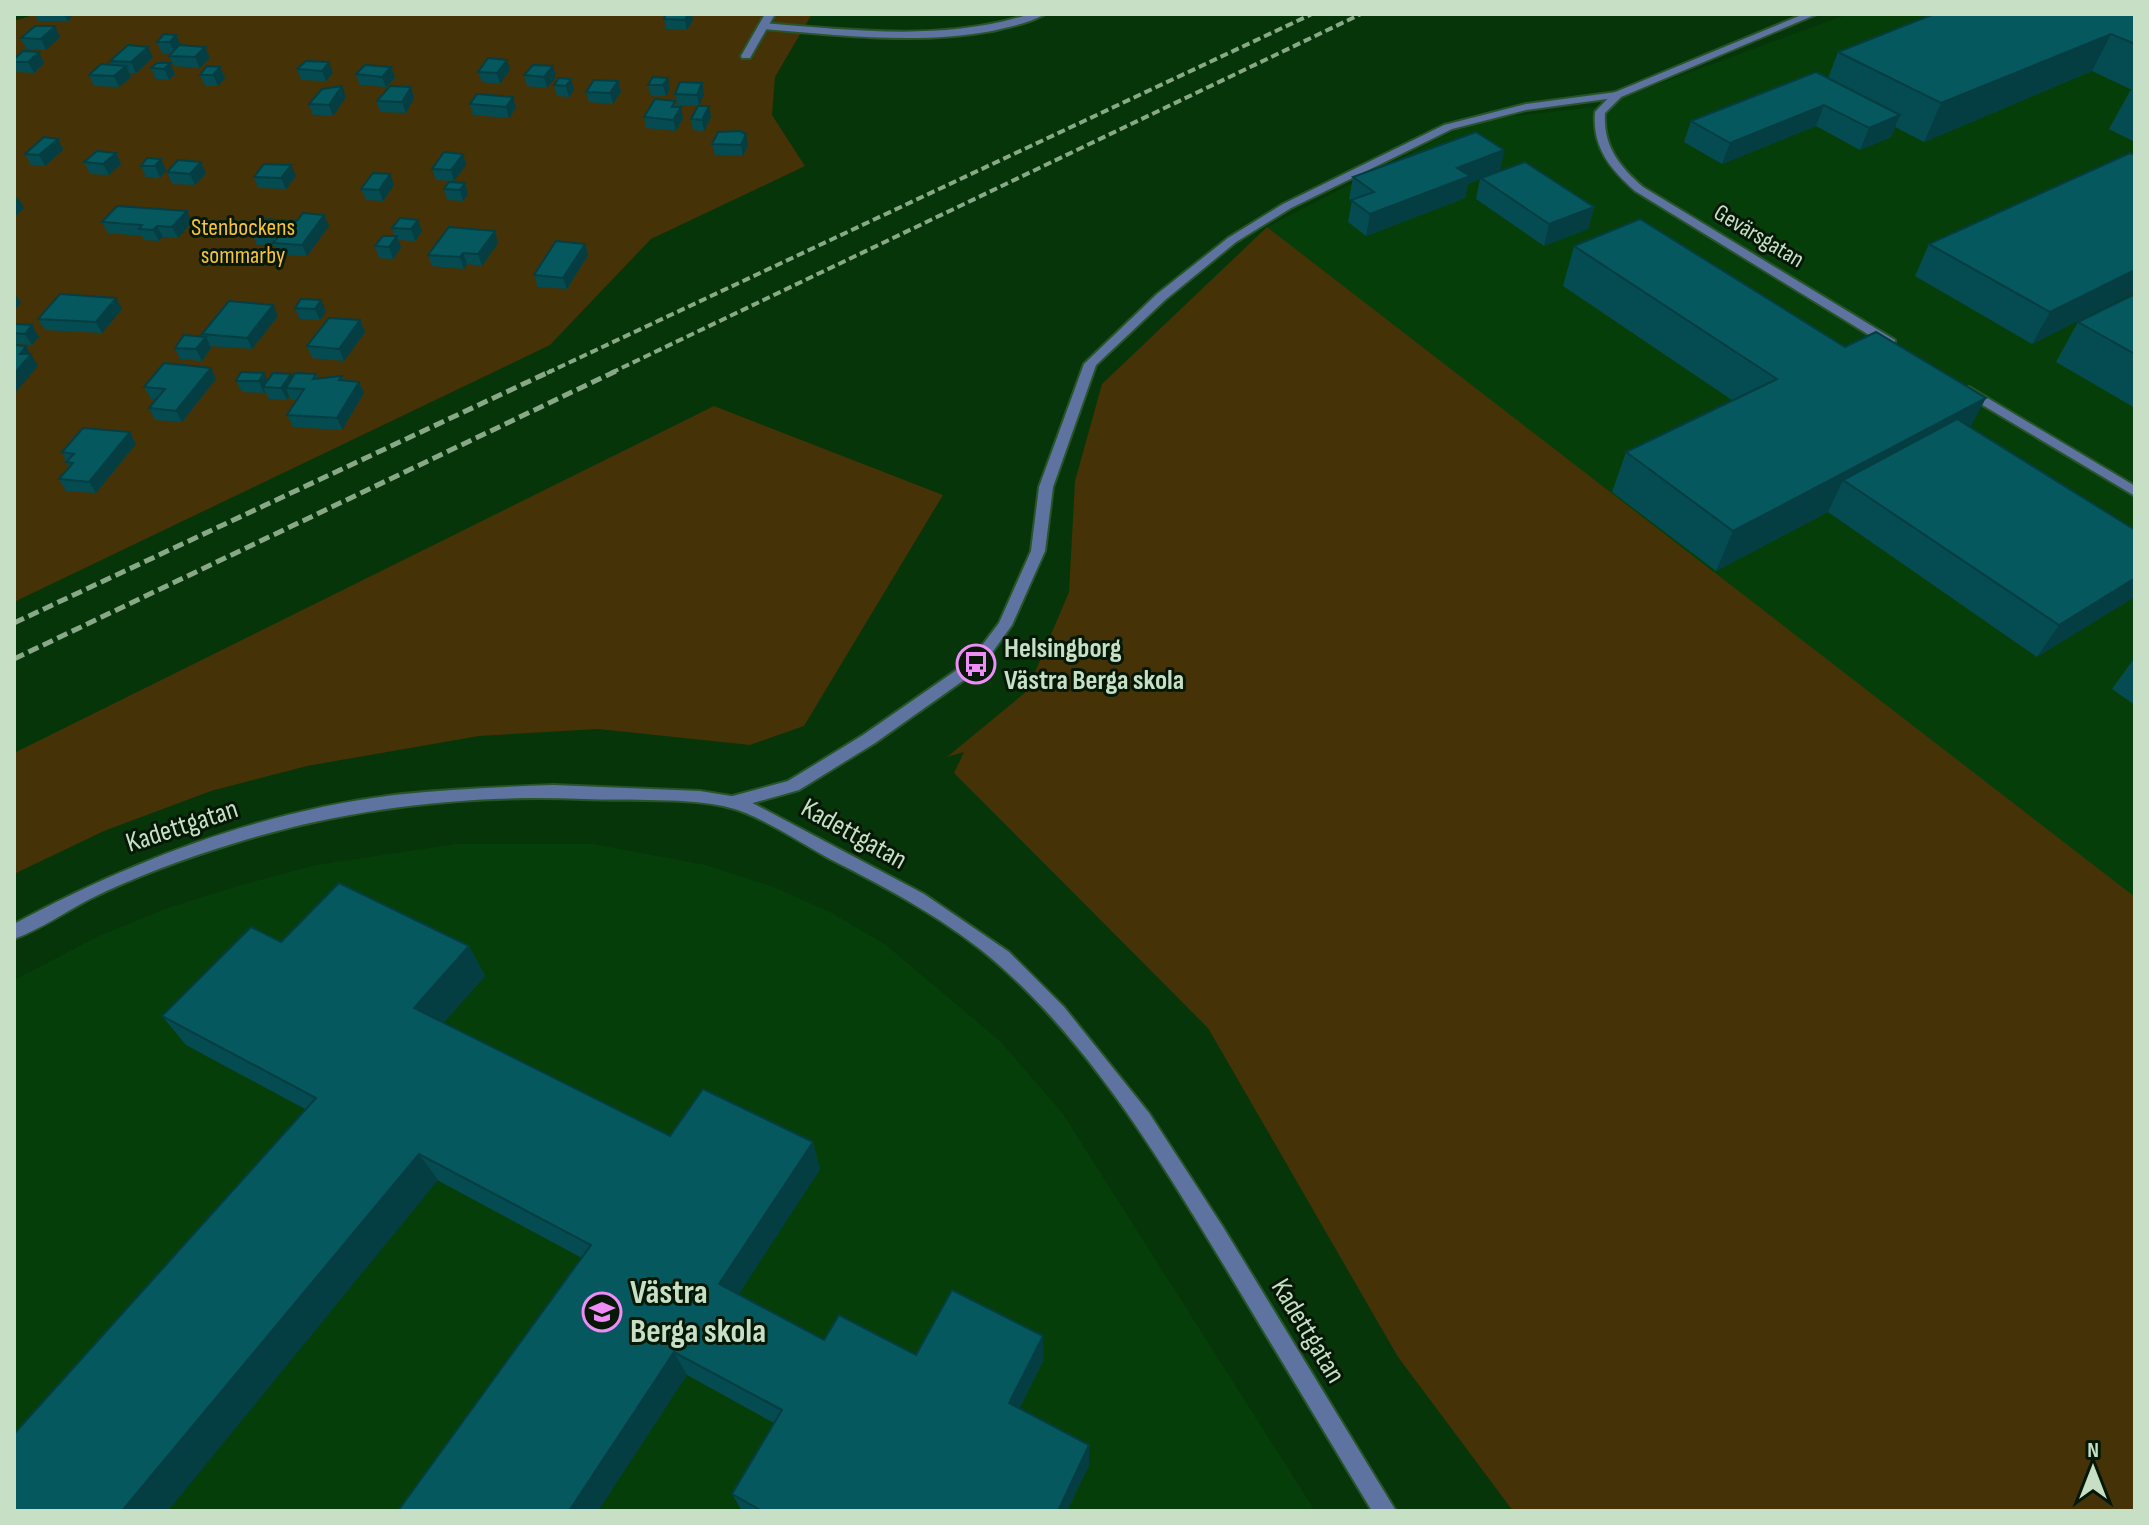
<svg xmlns="http://www.w3.org/2000/svg" width="2149" height="1525" font-family="'Sofia Sans Condensed',sans-serif">
<style>
.built{fill:#063e0a}
.green{fill:#453206}
.lines{fill:none;stroke-linecap:round;stroke-linejoin:round}
.service-casing{stroke:#28542a;stroke-width:4}
.minor-casing{stroke:#28542a;stroke-width:4}
.service{fill:#5e739f;fill-rule:evenodd}
.minor{fill:#5e739f;fill-rule:evenodd}
.rail-far1{stroke:#88a887;stroke-width:4;stroke-dasharray:8 4;stroke-linecap:butt}
.rail{stroke:#88a887;stroke-width:5;stroke-dasharray:11 5;stroke-linecap:butt}
.wall{fill:#044c51}
.shaded-wall{fill:#043e42}
.building{fill:#05585e;stroke:#043e42;stroke-width:2}
.labels{text-anchor:middle;dominant-baseline:central;stroke-width:6;stroke-linejoin:round;paint-order:stroke}
.far-park-label{font-size:24px;fill:#f9c13e;stroke:#061806}
.far-street-label{font-size:24px;fill:#c7dfc5;stroke:#061806}
.poi-label{font-size:28px;font-weight:bold;fill:#c7dfc5;stroke:#061806;text-anchor:start}
.street-label{font-size:28px;fill:#c7dfc5;stroke:#061806}
.near-poi-label{font-size:34px;font-weight:bold;fill:#c7dfc5;stroke:#061806;text-anchor:start}
</style>
<rect width="100%" height="100%" fill="#053508"/>
<g class="built">
<polygon points="1848,14 2135,14 2135,902 1267,227 1454,131 1497,118 1596,107"/>
<polygon points="456,844 593,844 706,865 776,888 830,912 886,945 1001,1042 1063,1114 1315,1511 14,1511 14,980 99,936 170,907 245,884 316,865"/>
</g>
<g class="green">
<polygon points="36,14 812,14 775,77 772,115 805,166 651,239 550,345 14,602 14,21"/>
<polygon points="1267,227 2135,897 2135,1511 1513,1511 1398,1357 1208,1028 954,773 964,752 947,757 1027,691 1069,592 1075,481 1102,384"/>
<polygon points="714,406 943,495 804,726 750,745 598,729 479,736 307,766 211,791 104,831 14,874 14,753"/>
</g>
<g class="lines">
<defs>
<g id="service">
<polygon points="765,14 775,14 750,58 742,58 741,56"/>
<polygon points="1617,92 1621,93 1621,97 1526,110 1452,129 1291,208 1236,242 1165,300 1096,365 1053,487 1045,551 1012,625 981,668 875,743 799,790 735,808 729,807 727,802 729,797 788,781 863,735 971,660 999,623 1031,551 1039,487 1084,364 1157,294 1228,238 1283,204 1444,125 1526,104"/>
</g>
<g id="minor">
<path d="M 1030,14 L 1045,14 C 1030,23 1009,27 992,31 C 916,45 839,35 763,29 L 758,26 L 763,23 C 853,30 943,42 1030,14 Z"/>
<path d="M 1804,14 L 1817,14 L 1621,97 L 1605,113 C 1603,146 1619,166 1643,187 L 1895,340 L 1895,346 L 1887,346 L 1635,191 C 1610,169 1592,147 1595,112 L 1613,93 Z"/>
<polygon points="1969,387 2135,486 2135,496 1964,394 1963,391"/>
<path d="M 553,785 L 700,791 L 743,798 L 924,894 L 1009,952 L 1064,1007 L 1149,1113 L 1223,1227 L 1396,1511 L 1372,1511 C 1323,1430 1274,1348 1225,1267 C 1160,1160 1093,1048 998,964 C 949,921 889,889 830,859 C 803,844 759,815 731,808 C 691,797 627,801 584,799 C 468,794 347,808 235,843 C 186,858 136,876 90,899 C 65,912 41,929 14,939 L 14,924 C 133,860 259,812 394,795 C 447,789 500,787 553,785 Z"/>
</g>
</defs>
<use href="#service" class="service-casing"/>
<use href="#minor" class="minor-casing"/>
<use href="#service" class="service"/>
<use href="#minor" class="minor"/>
<g class="rail-far1">
<polyline points="547,373 1312,14"/>
<polyline points="611,373 1361,14"/>
</g>
<g class="rail">
<polyline points="14,623 551,371"/>
<polyline points="14,659 616,371"/>
</g>
</g>
<g class="wall">
<polygon points="35,14 74,14 68,21 38,21"/>
<polygon points="2135,14 2135,142 2109,129 2130,91 2132,90 2092,71 1924,142 1895,127 1891,137 1860,150 1816,126 1722,164 1684,142 1691,121 1828,78 1838,52"/>
<polygon points="664,19 693,20 687,30 666,29"/>
<polygon points="55,26 60,37 46,50 26,49 21,38"/>
<polygon points="176,35 181,46 205,47 210,58 200,68 174,66 169,56 172,53 162,53 157,42"/>
<polygon points="39,52 44,63 34,73 17,72 14,66 14,59"/>
<polygon points="153,57 136,73 129,73 131,77 119,87 94,86 89,75 112,65 110,61"/>
<polygon points="306,61 333,73 326,81 301,80 297,69"/>
<polygon points="170,63 175,74 169,80 156,79 151,68"/>
<polygon points="553,66 556,77 547,88 527,86 524,75"/>
<polygon points="220,67 225,78 218,86 205,86 200,75"/>
<polygon points="391,67 395,78 386,87 360,85 356,74"/>
<polygon points="510,70 500,84 482,82 478,72"/>
<polygon points="653,77 670,89 666,96 651,96 648,85"/>
<polygon points="559,78 574,90 569,97 557,96 554,85"/>
<polygon points="618,81 621,92 613,104 589,102 586,92"/>
<polygon points="702,83 704,94 699,106 678,105 675,94"/>
<polygon points="411,87 414,98 406,113 380,112 377,101"/>
<polygon points="346,97 333,116 313,115 309,104"/>
<polygon points="513,97 516,108 509,118 473,115 470,104"/>
<polygon points="675,101 677,107 681,107 683,118 676,131 646,128 644,117"/>
<polygon points="709,106 711,117 704,131 693,130 691,119"/>
<polygon points="58,139 63,150 45,166 31,165 25,154"/>
<polygon points="712,144 748,145 743,156 715,155"/>
<polygon points="1504,150 1500,171 1594,207 1588,229 1544,246 1476,199 1480,179 1468,184 1465,198 1366,236 1348,222 1352,200 1349,199 1353,177"/>
<polygon points="116,153 121,164 109,175 90,174 84,162"/>
<polygon points="463,154 466,165 454,181 436,180 432,169"/>
<polygon points="161,159 166,170 160,178 146,177 141,166"/>
<polygon points="201,162 206,173 195,185 172,184 167,172"/>
<polygon points="296,176 286,189 258,188 254,177"/>
<polygon points="465,183 468,194 463,201 447,200 444,189"/>
<polygon points="394,185 383,201 366,200 361,189"/>
<polygon points="102,222 192,222 178,238 163,237 159,241 144,240 142,236 108,233"/>
<polygon points="329,226 307,256 278,255 275,246 257,245 252,234"/>
<polygon points="392,228 422,231 415,241 398,240 401,248 393,259 379,258 375,246 395,236"/>
<polygon points="498,243 482,266 467,264 464,269 432,266 428,255"/>
<polygon points="585,244 588,255 567,289 538,287 534,275"/>
<polygon points="1929,244 2135,292 2032,344 1915,276"/>
<polygon points="1574,246 1970,427 2135,530 2037,657 1828,512 1716,571 1612,492 1626,452 1732,400 1563,286"/>
<polygon points="2135,294 2135,408 2056,362 2078,322"/>
<polygon points="321,300 326,312 320,320 300,319 295,308"/>
<polygon points="273,305 278,316 252,349 210,346 211,348 202,361 180,359 175,348 203,337 202,334"/>
<polygon points="122,309 102,333 45,330 38,319"/>
<polygon points="360,320 365,332 344,361 312,358 307,346"/>
<polygon points="32,325 39,337 32,345 15,344 14,326"/>
<polygon points="211,368 216,379 182,422 155,420 149,408 157,399 151,399 144,387"/>
<polygon points="264,373 267,381 291,374 293,377 316,374 318,378 342,376 344,380 359,382 364,393 342,430 293,427 287,415 297,400 291,400 289,396 287,400 269,399 265,391 264,393 242,392 236,381"/>
<polygon points="130,432 136,444 96,493 66,491 59,479 69,467 62,452"/>
<polygon points="2135,657 2135,705 2112,689"/>
<polygon points="281,942 469,946 485,976 443,1023 670,1136 813,1142 820,1169 738,1294 824,1340 916,1355 1044,1359 1019,1409 1089,1445 1089,1465 1067,1511 742,1511 732,1494 774,1423 687,1375 582,1258 186,1045 162,1016"/>
</g>
<g class="shaded-wall">
<polygon points="64,14 74,14 68,21"/>
<polygon points="688,14 692,14 693,20 687,30 685,20"/>
<polygon points="55,26 60,37 46,50 41,39"/>
<polygon points="2111,34 2092,71 1924,142 1941,103"/>
<polygon points="176,35 181,46 174,53 170,42"/>
<polygon points="148,47 153,57 136,73 131,62"/>
<polygon points="205,47 210,58 200,68 195,57"/>
<polygon points="39,52 44,63 34,73 28,62"/>
<polygon points="507,60 510,70 500,84 497,73"/>
<polygon points="329,62 333,73 326,81 322,71"/>
<polygon points="170,63 175,74 169,80 164,69"/>
<polygon points="126,66 131,77 119,87 114,76"/>
<polygon points="553,66 556,77 547,88 544,77"/>
<polygon points="220,67 225,78 218,86 213,75"/>
<polygon points="391,67 395,78 386,87 382,77"/>
<polygon points="668,78 670,89 666,96 663,85"/>
<polygon points="571,79 574,90 569,97 566,86"/>
<polygon points="618,81 621,92 613,104 610,93"/>
<polygon points="702,83 704,94 699,106 697,95"/>
<polygon points="342,86 346,97 333,116 329,105"/>
<polygon points="411,87 414,98 406,113 402,102"/>
<polygon points="513,97 516,108 509,118 506,107"/>
<polygon points="1824,105 1816,126 1722,164 1730,143"/>
<polygon points="709,106 711,117 704,131 702,120"/>
<polygon points="681,107 683,118 676,131 673,120"/>
<polygon points="1900,115 1891,137 1860,150 1869,128"/>
<polygon points="746,134 748,145 743,156 741,145"/>
<polygon points="58,139 63,150 45,166 39,155"/>
<polygon points="1504,150 1500,172 1481,178 1480,179 1468,184 1465,198 1366,236 1370,214 1457,168"/>
<polygon points="116,153 121,164 109,175 103,164"/>
<polygon points="463,154 466,165 454,181 451,170"/>
<polygon points="161,159 166,170 160,178 155,166"/>
<polygon points="201,162 206,173 195,185 190,174"/>
<polygon points="291,165 296,176 286,189 281,178"/>
<polygon points="390,174 394,185 383,201 379,190"/>
<polygon points="465,183 468,194 463,201 460,190"/>
<polygon points="18,197 24,208 14,218 14,201"/>
<polygon points="1594,207 1588,229 1544,246 1549,224"/>
<polygon points="187,211 192,222 178,238 172,227"/>
<polygon points="324,215 329,226 307,256 302,245"/>
<polygon points="418,220 422,231 415,241 411,229"/>
<polygon points="157,226 163,237 159,241 153,230"/>
<polygon points="495,231 498,243 482,266 478,254"/>
<polygon points="397,236 401,248 393,259 389,247"/>
<polygon points="585,244 588,255 567,289 563,278"/>
<polygon points="463,253 467,264 464,269 460,257"/>
<polygon points="2135,270 2135,292 2032,344 2050,312"/>
<polygon points="14,292 21,303 14,311"/>
<polygon points="116,298 122,309 102,333 96,322"/>
<polygon points="321,300 326,312 320,320 315,309"/>
<polygon points="273,305 278,316 252,349 247,338"/>
<polygon points="360,320 365,332 344,361 339,349"/>
<polygon points="32,325 39,337 32,345 25,334"/>
<polygon points="206,337 211,348 202,361 196,349"/>
<polygon points="26,346 38,366 14,394 14,374 20,354"/>
<polygon points="211,368 216,379 182,422 176,411"/>
<polygon points="264,373 269,384 263,387 265,391 264,393 259,381"/>
<polygon points="291,374 296,385 286,388 289,396 287,400 281,388"/>
<polygon points="359,382 364,393 342,430 337,418"/>
<polygon points="1986,398 1964,439 1843,480 1828,512 1716,571 1733,531"/>
<polygon points="130,432 136,444 96,493 89,482"/>
<polygon points="2135,578 2135,597 2037,657 2059,625"/>
<polygon points="469,946 485,976 431,1037 414,1008"/>
<polygon points="813,1142 820,1169 730,1308 719,1284"/>
<polygon points="419,1154 438,1180 168,1511 122,1511"/>
<polygon points="1043,1336 1044,1359 1011,1425 1009,1403"/>
<polygon points="674,1352 687,1375 598,1511 569,1511"/>
<polygon points="1089,1445 1089,1465 1067,1511 1058,1511"/>
</g>
<g class="building">
<polygon points="666,14 688,14 685,20 664,19"/>
<polygon points="1934,14 2135,14 2135,44 2111,34 1941,103 1838,52"/>
<polygon points="35,26 55,26 41,39 21,38"/>
<polygon points="164,34 176,35 170,42 157,42"/>
<polygon points="128,45 148,47 131,62 110,61"/>
<polygon points="179,45 205,47 195,57 169,56"/>
<polygon points="23,51 39,52 28,62 14,62 14,59"/>
<polygon points="488,58 507,60 497,73 478,72"/>
<polygon points="306,61 329,62 322,71 297,69"/>
<polygon points="157,63 170,63 164,69 151,68"/>
<polygon points="101,64 126,66 114,76 89,75"/>
<polygon points="365,65 391,67 382,77 356,74"/>
<polygon points="533,65 553,66 544,77 524,75"/>
<polygon points="207,66 220,67 213,75 200,75"/>
<polygon points="1816,72 1900,115 1869,128 1824,105 1730,143 1691,121"/>
<polygon points="653,77 668,78 663,85 648,85"/>
<polygon points="559,78 571,79 566,86 554,85"/>
<polygon points="594,80 618,81 610,93 586,92"/>
<polygon points="680,82 702,83 697,95 675,94"/>
<polygon points="342,86 329,105 309,104 322,89"/>
<polygon points="390,86 411,87 402,102 377,101"/>
<polygon points="477,94 513,97 506,107 470,104"/>
<polygon points="655,99 675,101 672,107 681,107 673,120 644,117"/>
<polygon points="698,106 709,106 702,120 691,119"/>
<polygon points="740,131 746,134 741,145 712,144 718,132"/>
<polygon points="1476,132 1504,150 1457,168 1470,176 1370,214 1351,200 1374,192 1353,177"/>
<polygon points="44,137 58,139 39,155 25,154"/>
<polygon points="97,151 116,153 103,164 84,162"/>
<polygon points="444,152 463,154 451,170 432,169"/>
<polygon points="2130,153 2135,155 2135,270 2050,312 1929,244"/>
<polygon points="147,158 161,159 155,166 141,166"/>
<polygon points="178,160 201,162 190,174 167,172"/>
<polygon points="1525,162 1594,207 1549,224 1481,178"/>
<polygon points="264,164 291,165 281,178 254,177"/>
<polygon points="373,173 390,174 379,190 361,189"/>
<polygon points="449,182 465,183 460,190 444,189"/>
<polygon points="117,206 187,211 172,227 157,226 153,230 139,229 142,225 102,222"/>
<polygon points="303,213 324,215 302,245 273,243 279,236 252,234 264,219 297,221"/>
<polygon points="400,218 418,220 411,229 392,228"/>
<polygon points="1640,219 1845,347 1876,332 1986,398 1733,531 1626,452 1777,379 1574,246"/>
<polygon points="449,227 495,231 478,254 463,253 460,257 428,255"/>
<polygon points="383,236 397,236 389,247 375,246"/>
<polygon points="556,241 585,244 563,278 534,275"/>
<polygon points="60,294 116,298 96,322 38,319"/>
<polygon points="2135,294 2135,354 2078,322"/>
<polygon points="301,299 321,300 315,309 295,308"/>
<polygon points="229,301 273,305 247,338 202,334"/>
<polygon points="329,318 360,320 339,349 307,346"/>
<polygon points="15,324 32,325 25,334 14,333"/>
<polygon points="184,335 206,337 196,349 175,348"/>
<polygon points="14,345 26,346 20,354 31,354 14,374"/>
<polygon points="164,363 211,368 176,411 149,408 165,389 144,387"/>
<polygon points="241,372 264,373 259,381 236,381"/>
<polygon points="273,373 291,374 281,388 263,387"/>
<polygon points="295,373 316,374 313,379 342,376 339,380 359,382 337,418 287,415 304,389 286,388"/>
<polygon points="1957,419 2135,530 2135,578 2059,625 1843,480"/>
<polygon points="83,428 130,432 89,482 59,479 73,463 66,462 74,454 62,452"/>
<polygon points="339,883 469,946 414,1008 670,1136 703,1089 813,1142 719,1284 824,1340 839,1315 916,1355 952,1290 1043,1336 1009,1403 1089,1445 1058,1511 762,1511 732,1494 782,1410 674,1352 569,1511 398,1511 591,1245 419,1154 122,1511 14,1511 14,1434 316,1098 162,1016 251,927 281,942"/>
</g>
<defs>
<symbol id="bus-ring" viewBox="-11 -11 22 22"><circle r="9.5" fill="#061806" stroke="#ee8cf8" stroke-width="1.5"/><path d="M-5-6H5V4H4V6H2V4H-2V6H-4V4H-5ZM-3.5-4V0h7V-4ZM-3.5 1.2v1.5H-2V1.2ZM2 1.2v1.5H3.5V1.2Z" fill="#ee8cf8"/></symbol>
<symbol id="school-ring" viewBox="-11 -11 22 22"><circle r="9.5" fill="#061806" stroke="#ee8cf8" stroke-width="1.5"/><path d="M0-5L7-2L0 1L-7-2ZM-4 1L0 2.5L4 1V4Q0 6-4 4Z" fill="#ee8cf8"/></symbol>
</defs>
<g fill-rule="evenodd">
<use href="#bus-ring" x="954" y="642" width="44" height="44"/>
<use href="#school-ring" x="580" y="1290" width="44" height="44"/>
</g>
<g class="labels">
<g class="far-park-label">
<text x="243" y="227">Stenbockens<tspan x="243" dy="28">sommarby</tspan></text>
</g>
<g class="far-street-label">
<text transform="translate(1759 236) rotate(31)">Gevärsgatan</text>
</g>
<g class="poi-label">
<text x="1004" y="648">Helsingborg<tspan x="1004" dy="32">Västra Berga skola</tspan></text>
</g>
<g class="street-label">
<text transform="translate(182 826) rotate(-18)">Kadettgatan</text>
<text transform="translate(854 834) rotate(29)">Kadettgatan</text>
<text transform="translate(1308 1331) rotate(59)">Kadettgatan</text>
</g>
<g class="near-poi-label">
<text x="630" y="1292">Västra<tspan x="630" dy="39">Berga skola</tspan></text>
</g>
</g>
<rect width="2149" height="1525" fill="none" stroke="#c7dfc5" stroke-width="32"/>
<g transform="translate(2093 1469)" stroke="#061806" stroke-width="6" paint-order="stroke">
<path d="M0-6L14 30L0 20L-14 30Z" fill="#c7dfc5"/>
<text y="-12" font-size="22" font-weight="bold" text-anchor="middle" fill="#c7dfc5">N</text>
</g>
</svg>
